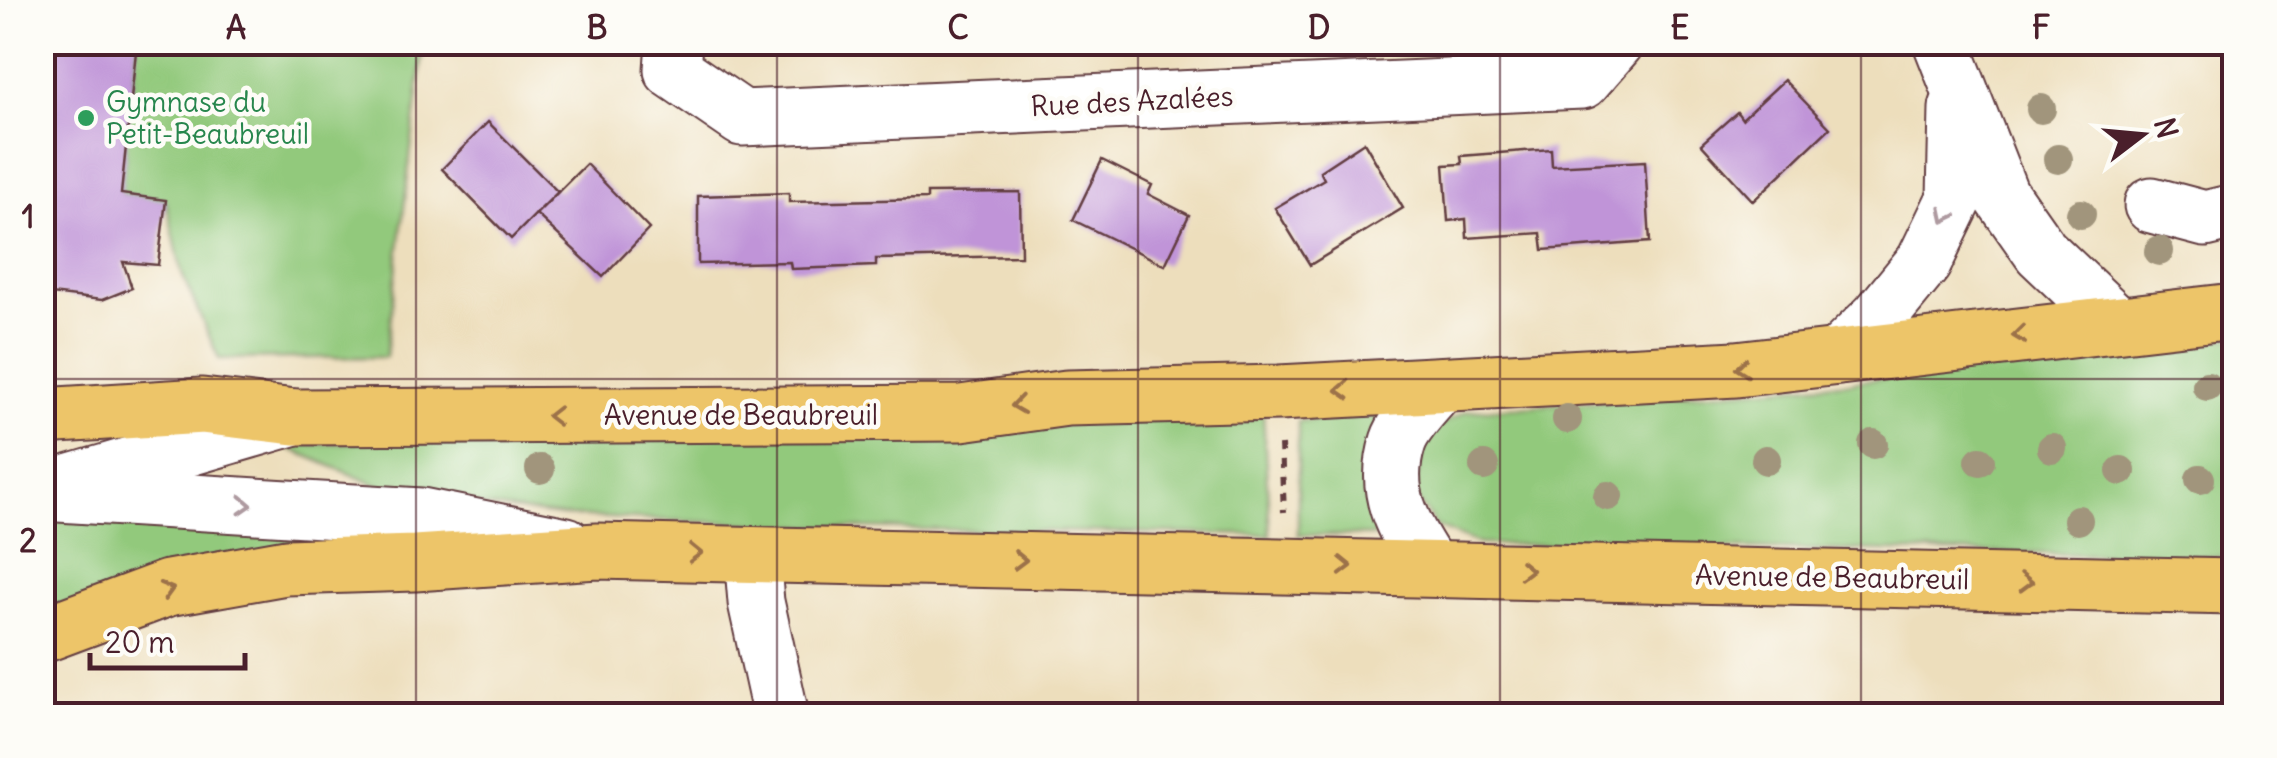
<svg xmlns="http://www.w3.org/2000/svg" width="2277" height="758" font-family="Delius,sans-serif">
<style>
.green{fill:#92c97c;stroke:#6e7454;stroke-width:2.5}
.building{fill:#c094d8}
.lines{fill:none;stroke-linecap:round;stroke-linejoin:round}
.minor-casing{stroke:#623c41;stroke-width:59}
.major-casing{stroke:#623c41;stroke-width:59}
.path{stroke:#623c41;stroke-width:6;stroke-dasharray:8 8;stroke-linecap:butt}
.minor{stroke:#fff;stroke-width:55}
.major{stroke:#edc569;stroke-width:55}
.tree{fill:#a1957c}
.oneway{stroke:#ae9aa0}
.oneway2{stroke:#9c724a}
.grid{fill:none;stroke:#4a1f2b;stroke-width:2.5;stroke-opacity:0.55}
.leisure-dot{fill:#2e9e5b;stroke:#fdfcf7;stroke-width:4}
.labels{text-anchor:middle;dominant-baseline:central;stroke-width:9;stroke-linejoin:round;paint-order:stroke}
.street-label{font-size:28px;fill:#4a1f2b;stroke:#fdfcf7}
.leisure-label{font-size:28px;fill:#27864d;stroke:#fdfcf7;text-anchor:start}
.neatline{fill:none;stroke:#4a1f2b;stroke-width:4}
.grid-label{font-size:32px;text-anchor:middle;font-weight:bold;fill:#4a1f2b}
</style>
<rect width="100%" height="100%" fill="#fdfcf7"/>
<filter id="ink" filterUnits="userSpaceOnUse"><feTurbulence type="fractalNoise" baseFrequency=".01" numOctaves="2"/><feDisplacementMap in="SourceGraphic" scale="20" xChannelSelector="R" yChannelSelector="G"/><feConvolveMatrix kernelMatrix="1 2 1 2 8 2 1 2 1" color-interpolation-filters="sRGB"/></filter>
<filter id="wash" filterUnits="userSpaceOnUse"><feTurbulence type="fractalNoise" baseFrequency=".0048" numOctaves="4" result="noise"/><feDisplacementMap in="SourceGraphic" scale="40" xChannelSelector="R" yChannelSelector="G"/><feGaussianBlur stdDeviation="2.25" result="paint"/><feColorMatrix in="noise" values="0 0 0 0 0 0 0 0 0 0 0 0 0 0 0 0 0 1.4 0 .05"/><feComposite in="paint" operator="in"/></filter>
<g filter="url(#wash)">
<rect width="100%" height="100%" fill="#eddebc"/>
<g class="green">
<polygon points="137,43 424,43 386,357 219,359 182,274 166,201 121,194"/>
<polygon points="2234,337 2234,557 1479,544 1436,526 1413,494 1429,431 1466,411 1851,382"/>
<polygon points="1263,411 1270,535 848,528 562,516 405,497 283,446 676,425"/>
<polygon points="1386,415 1363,464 1364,494 1376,536 1298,535 1298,421"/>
<polygon points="42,519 443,539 43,617"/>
</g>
<g id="blocks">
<g class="building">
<polygon points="42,42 137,42 121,194 166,200 158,265 123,262 132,288 102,300 42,293"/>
<polygon points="1784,80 1830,128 1753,201 1701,144 1737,112 1742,119"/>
<polygon points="488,122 558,192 511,239 442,169"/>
<polygon points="1364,142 1403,208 1310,265 1275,208 1324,179 1320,171"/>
<polygon points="1551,149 1552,166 1645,161 1650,242 1543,250 1541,233 1467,238 1466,219 1448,221 1444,165 1462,164 1461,156"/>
<polygon points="1102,160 1152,185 1148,194 1189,215 1165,265 1073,220"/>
<polygon points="586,164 649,229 603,277 536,214"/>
<polygon points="1020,192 1021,256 876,259 876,266 791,269 790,262 698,264 698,196 789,193 789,202 927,199 927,193"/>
</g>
</g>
</g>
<g filter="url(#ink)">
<use href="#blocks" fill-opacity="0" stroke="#623c41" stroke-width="2.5"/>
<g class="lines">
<defs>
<g id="minor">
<polyline points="674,42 672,70 742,118 1582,81 1616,42"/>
<polyline points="1941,42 2001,195 2041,252 2116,323"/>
<polyline points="2152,205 2205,219 2234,212"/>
<polyline points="1838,357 1879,317 1924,262 1955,198 1957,108"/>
<polyline points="72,482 295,417"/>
<polyline points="42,493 421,516 566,545"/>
<polyline points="752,555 756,602 781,716"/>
<path d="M 1429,567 C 1403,526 1382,492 1398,442 C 1404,423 1427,401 1440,385"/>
</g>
<g id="major">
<polyline points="42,416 202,406 295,417 961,413 1067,398 1279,393 1736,369 2234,311"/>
<polyline points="42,635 168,588 286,567 415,563 597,551 2234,587"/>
</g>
</defs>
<use href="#minor" class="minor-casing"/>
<use href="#major" class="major-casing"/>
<g class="path">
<polyline points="1667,44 1738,42"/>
<polyline points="1281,445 1284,512"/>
</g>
<use href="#minor" class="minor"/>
<use href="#major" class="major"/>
</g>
<g class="tree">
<circle cx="2041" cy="109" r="15"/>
<circle cx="2058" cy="159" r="15"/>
<circle cx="2081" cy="214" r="15"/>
<circle cx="2159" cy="251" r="15"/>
<circle cx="2207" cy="386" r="15"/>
<circle cx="1567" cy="419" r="15"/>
<circle cx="1873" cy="444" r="15"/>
<circle cx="2052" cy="448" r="15"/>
<circle cx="1766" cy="460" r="15"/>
<circle cx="1980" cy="461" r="15"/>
<circle cx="1484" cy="466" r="15"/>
<circle cx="540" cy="469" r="15"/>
<circle cx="2121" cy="471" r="15"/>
<circle cx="2200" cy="479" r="15"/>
<circle cx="1608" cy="496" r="15"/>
<circle cx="2078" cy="520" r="15"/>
</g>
<defs><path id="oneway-chevron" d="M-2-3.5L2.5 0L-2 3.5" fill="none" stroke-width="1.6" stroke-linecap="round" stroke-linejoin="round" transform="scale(2.5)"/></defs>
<g class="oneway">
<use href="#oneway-chevron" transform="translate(1946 216) rotate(116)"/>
<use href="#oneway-chevron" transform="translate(245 505) rotate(3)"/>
</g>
<g class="oneway2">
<use href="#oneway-chevron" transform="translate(2019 335) rotate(173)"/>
<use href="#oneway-chevron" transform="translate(1742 368) rotate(174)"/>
<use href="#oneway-chevron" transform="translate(1343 390) rotate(177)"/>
<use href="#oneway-chevron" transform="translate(1018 405) rotate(172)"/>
<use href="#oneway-chevron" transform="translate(554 416) rotate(180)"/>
<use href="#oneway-chevron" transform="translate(695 553) rotate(1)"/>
<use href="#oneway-chevron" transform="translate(1020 560) rotate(1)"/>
<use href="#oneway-chevron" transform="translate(1345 566) rotate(1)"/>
<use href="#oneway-chevron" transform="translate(1526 570) rotate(1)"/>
<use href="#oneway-chevron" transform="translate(2026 582) rotate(2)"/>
<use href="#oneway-chevron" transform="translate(167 590) rotate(-16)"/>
</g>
</g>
<path class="grid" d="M 416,42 L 416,716M 777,42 L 777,716M 1138,42 L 1138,716M 1500,42 L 1500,716M 1861,42 L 1861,716M 42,379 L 2234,379"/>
<circle class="leisure-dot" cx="86" cy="118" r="10"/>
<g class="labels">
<g class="street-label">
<text transform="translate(1132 101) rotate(-3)">Rue des Azalées</text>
<text x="741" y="415">Avenue de Beaubreuil</text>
<text transform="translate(1832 577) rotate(1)">Avenue de Beaubreuil</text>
</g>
<g class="leisure-label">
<text x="106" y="102">Gymnase du<tspan x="106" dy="32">Petit-Beaubreuil</tspan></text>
</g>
</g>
<rect width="2277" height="758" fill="none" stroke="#fdfcf7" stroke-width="110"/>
<g transform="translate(2142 135) rotate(74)" stroke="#fdfcf7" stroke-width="8" paint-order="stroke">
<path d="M0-8L18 38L0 25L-18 38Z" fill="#4a1f2b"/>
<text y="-15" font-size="28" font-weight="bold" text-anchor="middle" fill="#4a1f2b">N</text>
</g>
<path d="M90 653v15h155v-15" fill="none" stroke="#4a1f2b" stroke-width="5"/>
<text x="105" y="653" font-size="30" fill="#4a1f2b" stroke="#fdfcf7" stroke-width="8" paint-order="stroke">20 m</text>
<rect x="55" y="55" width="2167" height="648" class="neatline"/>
<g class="grid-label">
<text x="236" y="39">A</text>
<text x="597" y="39">B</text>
<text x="958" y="39">C</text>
<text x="1319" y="39">D</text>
<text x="1680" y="39">E</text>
<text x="2041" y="39">F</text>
<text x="28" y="228">1</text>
<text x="28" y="552">2</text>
</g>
</svg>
